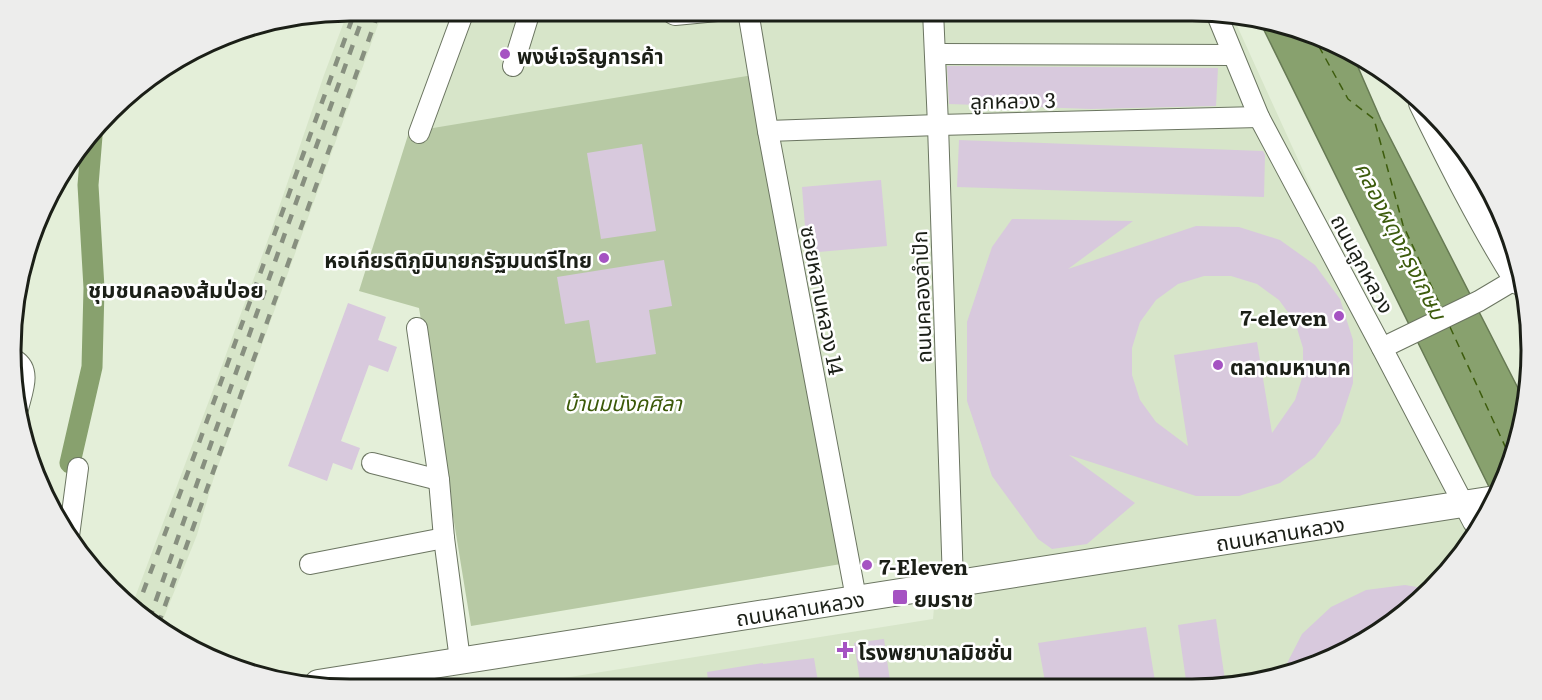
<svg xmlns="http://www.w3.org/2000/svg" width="1542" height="700" font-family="Literata,'Noto Sans Thai',serif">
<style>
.built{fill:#d7e5c9}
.green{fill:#b7c9a4}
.water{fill:#88a16e;stroke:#677a54;stroke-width:1.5}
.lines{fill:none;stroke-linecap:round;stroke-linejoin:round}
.canal{stroke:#88a16e;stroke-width:21}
.ferry{stroke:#3d5c0d;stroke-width:1.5;stroke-dasharray:8 6;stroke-linecap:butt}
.building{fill:#d8c9dd;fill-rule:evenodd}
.minor-casing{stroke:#6b7561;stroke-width:22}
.major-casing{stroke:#6b7561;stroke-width:28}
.minor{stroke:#fff;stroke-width:20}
.major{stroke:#fff;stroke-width:26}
.rail{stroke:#878f7f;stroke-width:4.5;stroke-dasharray:10 10;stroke-linecap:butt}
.poi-dot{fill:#a553c2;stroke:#fff;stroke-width:2}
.labels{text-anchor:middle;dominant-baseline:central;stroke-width:5;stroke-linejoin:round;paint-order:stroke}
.poi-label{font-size:21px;font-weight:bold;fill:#1b1f17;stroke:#fff;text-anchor:start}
.street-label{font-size:21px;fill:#1b1f17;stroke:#fff}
.park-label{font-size:21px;font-style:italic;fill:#3b5908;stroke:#fff}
.water-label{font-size:22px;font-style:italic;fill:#3d5c0d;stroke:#fff}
.neighbourhood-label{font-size:22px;font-weight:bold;fill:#1b1f17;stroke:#fff}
.rim{fill:none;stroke:#1b1f17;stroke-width:3}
</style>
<rect width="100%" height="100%" fill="#e4efd9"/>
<g class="built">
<polygon points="348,11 383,11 214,477 197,535 162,622 145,617 131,608 213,390 270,234 324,75"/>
<polygon points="452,11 1192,11 1234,19 1450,493 1475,533 1462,556 1399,619 1322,664 1237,687 486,689 545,681 933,619 938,561 841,564 419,133"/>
</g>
<polygon class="green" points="753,75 841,564 471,626 419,308 359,291 409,132"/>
<polygon class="water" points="1261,24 1322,36 1354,58 1381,120 1522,396 1506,480 1495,499"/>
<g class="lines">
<polyline class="canal" points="70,463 92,367 94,288 88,185 92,136"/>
<g class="ferry">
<polyline points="1312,34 1348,99 1374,119 1403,225 1442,309"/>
<polyline points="1450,327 1510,457"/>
</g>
</g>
<g class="building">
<polygon points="947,66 1218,68 1216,106 1091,109 949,104"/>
<polygon points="959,140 1263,151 1265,155 1264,197 957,187"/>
<polygon points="642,144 656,231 601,239 587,153"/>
<polygon points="881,180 887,246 807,253 802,187"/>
<path d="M 1012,219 L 1133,221 L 1068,269 L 1196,226 L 1239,227 L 1280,240 L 1315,265 L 1340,299 L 1353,340 L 1353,383 L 1340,423 L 1315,457 L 1280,483 L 1239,496 L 1196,496 L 1069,455 L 1135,503 L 1087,544 L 1052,549 L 1038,539 L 992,476 L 967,401 L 967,322 L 992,247 ZM 1204,276 L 1231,276 L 1257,284 L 1279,300 L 1295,322 L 1303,348 L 1303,375 L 1295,400 L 1272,433 L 1257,342 L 1174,355 L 1188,446 L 1156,422 L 1140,400 L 1132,375 L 1132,348 L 1140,322 L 1156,300 L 1178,284 Z"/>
<polygon points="664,260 672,306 649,310 656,354 596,363 589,320 565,324 557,277"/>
<polygon points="348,303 386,317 378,340 397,347 388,372 369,365 341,441 360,448 352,470 333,463 327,481 288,466"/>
<polygon points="1405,585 1429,589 1399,619 1322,664 1281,675 1302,634 1331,607 1366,590"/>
<polygon points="1216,619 1226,687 1187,687 1178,625"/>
<polygon points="1146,627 1156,687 1046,687 1038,643"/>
<polygon points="884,639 891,688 861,688 854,643"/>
<polygon points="814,658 819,688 709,688 707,672 763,663 763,664"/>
</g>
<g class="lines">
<defs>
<g id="minor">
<polyline points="530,11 572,11"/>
<polyline points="672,11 673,14 675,15 717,11"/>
<polyline points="748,11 768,131 856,598"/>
<polyline points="933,11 938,125 953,583"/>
<polyline points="1217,15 1259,117 1382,348 1473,522 1478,529"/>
<polyline points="936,54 1233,55"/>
<polyline points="513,66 530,11"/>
<polyline points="768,131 938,125 1259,117"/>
<polyline points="419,133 464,11"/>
<polyline points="417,328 439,480 444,538 460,660"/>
<polyline points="1382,348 1479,301 1516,279"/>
<path d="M 15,360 C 32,370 22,392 18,409"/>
<polyline points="372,463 439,480"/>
<polyline points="69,536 78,468"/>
<polyline points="310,564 444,538"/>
</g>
<g id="major">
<path d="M 1422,103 C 1452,164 1482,224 1518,281"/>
<polyline points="318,683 1495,499"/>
</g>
</defs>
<use href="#minor" class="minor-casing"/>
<use href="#major" class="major-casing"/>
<use href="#minor" class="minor"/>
<use href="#major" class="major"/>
<g class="rail">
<polyline points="136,611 200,440 355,11"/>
<polyline points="149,620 284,236 365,11"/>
<polyline points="158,625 379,11"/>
</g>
</g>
<g class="poi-dot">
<circle cx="505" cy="54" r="6"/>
<circle cx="604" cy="258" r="6"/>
<circle cx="1339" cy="316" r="6"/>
<circle cx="1218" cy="365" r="6"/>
<circle cx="867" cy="565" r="6"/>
<rect x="892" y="589" width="16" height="16" rx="3"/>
<path d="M842 641h6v6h6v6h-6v6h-6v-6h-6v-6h6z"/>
</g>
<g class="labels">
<g class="poi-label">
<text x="517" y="54">พงษ์เจริญการค้า</text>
<text x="592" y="258" text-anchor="end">หอเกียรติภูมินายกรัฐมนตรีไทย</text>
<text x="1327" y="316" text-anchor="end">7-eleven</text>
<text x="1230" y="365">ตลาดมหานาค</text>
<text x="879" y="565">7-Eleven</text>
<text x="914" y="597">ยมราช</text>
<text x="858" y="650">โรงพยาบาลมิชชั่น</text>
</g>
<g class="street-label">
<text transform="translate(1013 99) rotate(-1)">ลูกหลวง 3</text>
<text transform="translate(1364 263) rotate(62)">ถนนลูกหลวง</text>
<text transform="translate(920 297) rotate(-92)">ถนนคลองลำปัก</text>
<text transform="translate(824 300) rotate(79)">ซอยหลานหลวง 14</text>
<text transform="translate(1280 532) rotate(-9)">ถนนหลานหลวง</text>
<text transform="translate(800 607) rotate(-9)">ถนนหลานหลวง</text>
</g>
<g class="park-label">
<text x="623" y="401">บ้านมนังคศิลา</text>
</g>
<g class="water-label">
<text transform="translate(1402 240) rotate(63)">คลองผดุงกรุงเกษม</text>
</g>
<g class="neighbourhood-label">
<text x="176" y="288">ชุมชนคลองส้มป่อย</text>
</g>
</g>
<path d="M0 0H1542V700H0ZM350 21H1192A329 329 0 0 1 1521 350V350A329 329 0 0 1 1192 679H350A329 329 0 0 1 21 350V350A329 329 0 0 1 350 21Z" fill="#ededec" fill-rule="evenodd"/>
<path class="rim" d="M350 21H1192A329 329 0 0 1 1521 350V350A329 329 0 0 1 1192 679H350A329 329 0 0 1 21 350V350A329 329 0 0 1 350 21Z"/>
</svg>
